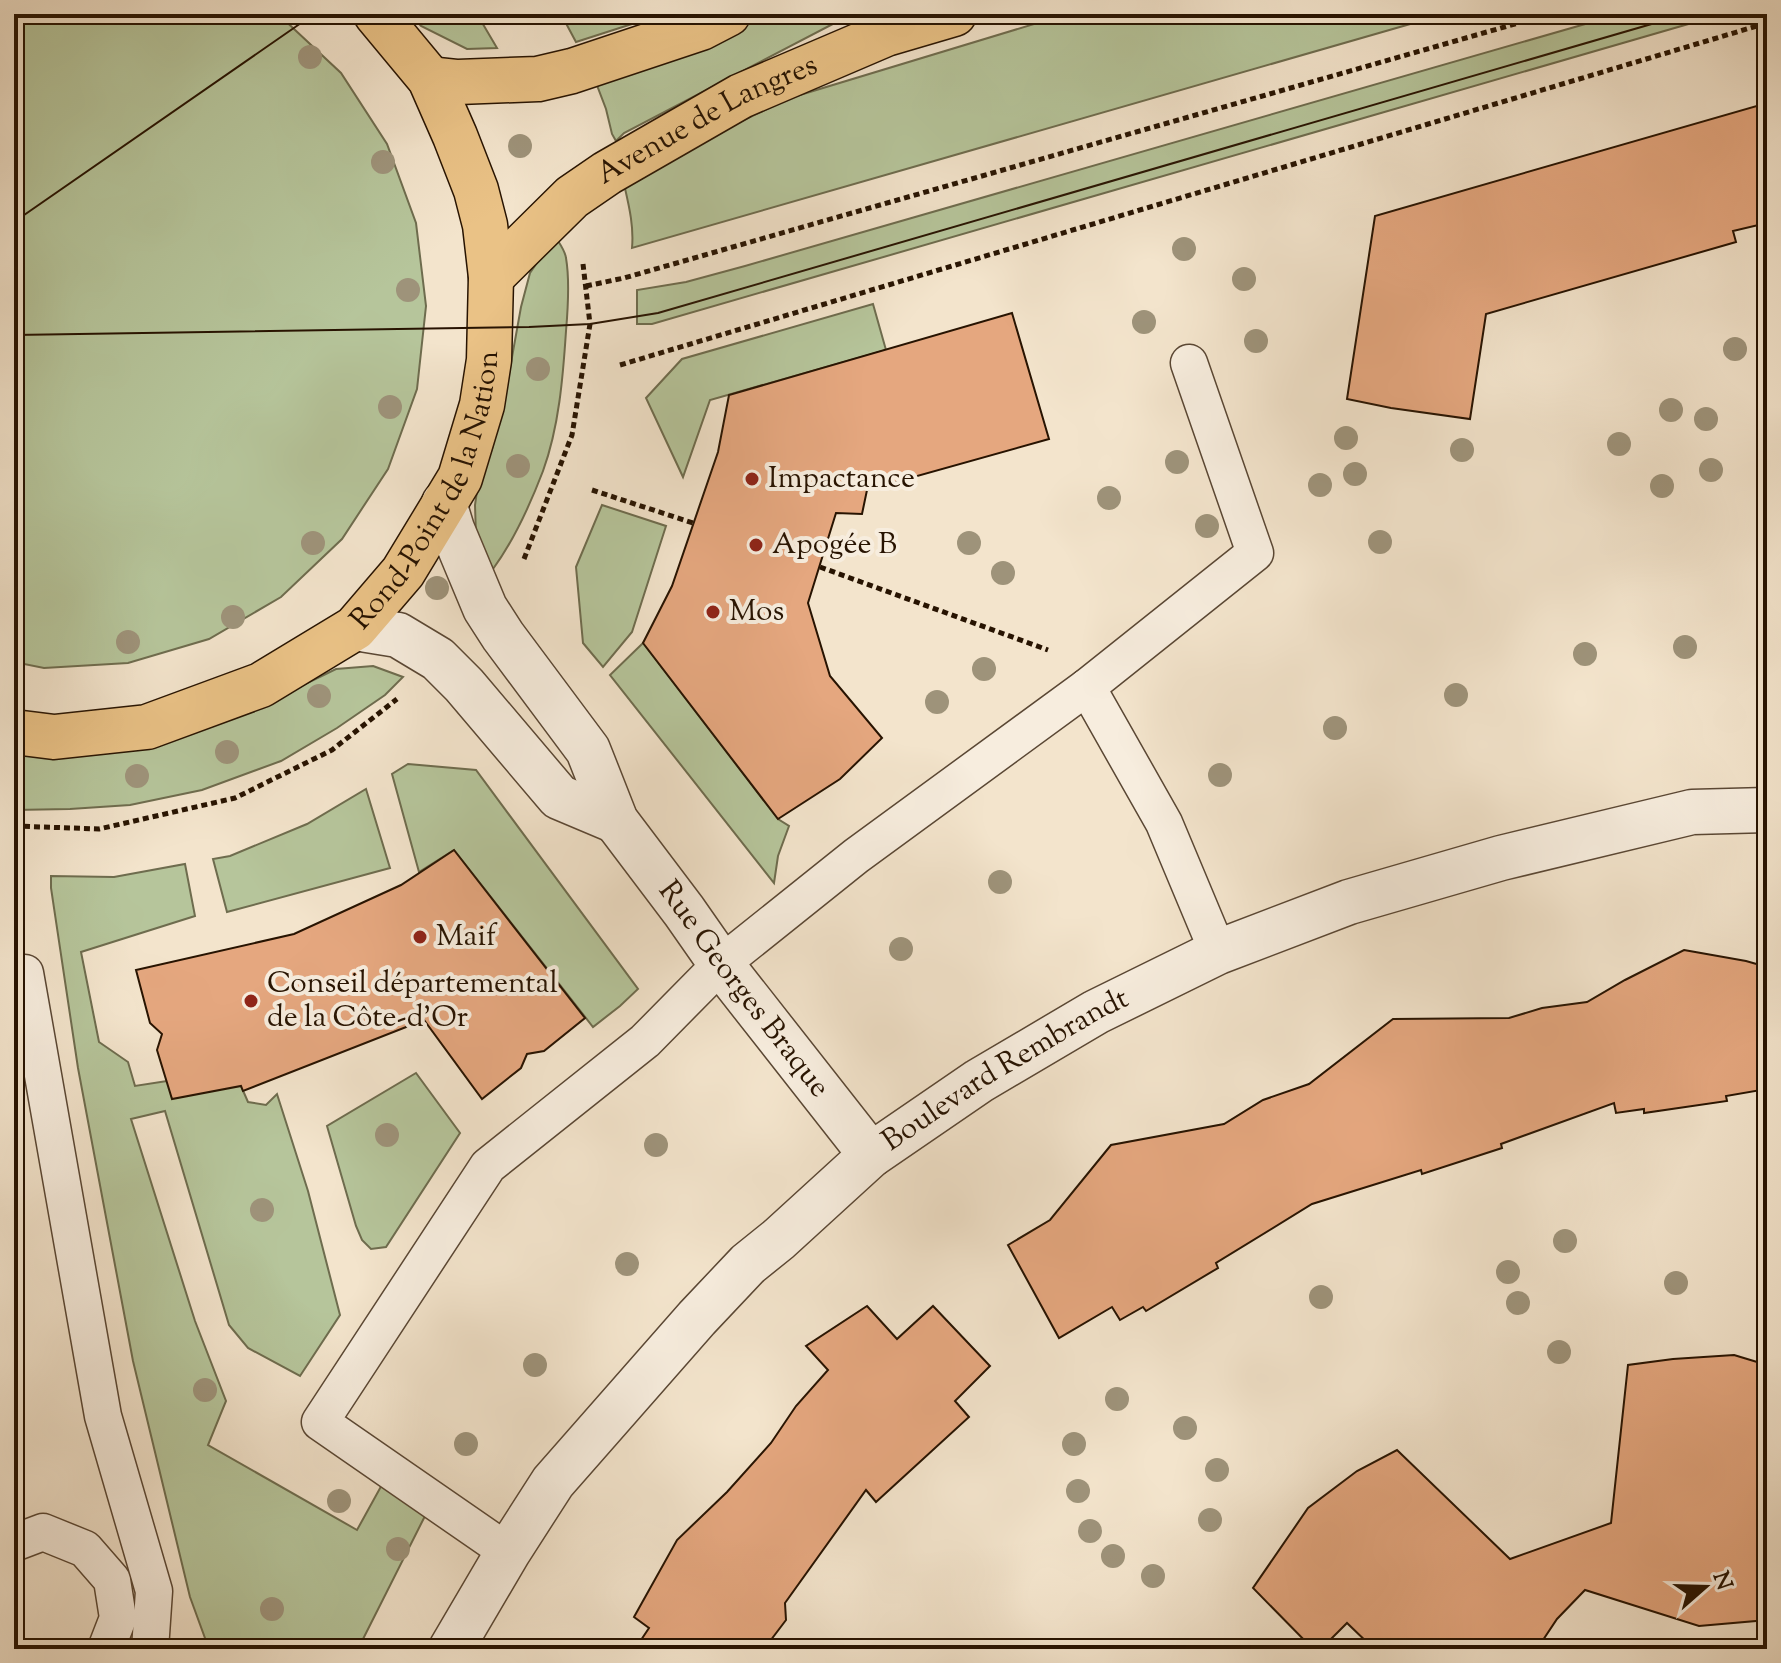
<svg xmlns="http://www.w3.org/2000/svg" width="1781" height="1663" font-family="'Sorts Mill Goudy',serif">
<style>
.green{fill:#b6c59b;stroke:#6e6c4e;stroke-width:2}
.building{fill:#e5a77f;stroke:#271301;stroke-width:2}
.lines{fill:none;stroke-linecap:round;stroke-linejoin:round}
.service-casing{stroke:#5a4734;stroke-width:39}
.minor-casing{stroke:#5a4734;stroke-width:47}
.primary-casing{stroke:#271301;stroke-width:47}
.path{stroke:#271301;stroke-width:5;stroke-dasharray:6 4;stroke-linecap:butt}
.service{stroke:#f7edde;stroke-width:36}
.minor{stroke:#f7edde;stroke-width:44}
.primary{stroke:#eac286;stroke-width:44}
.tram{stroke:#271301;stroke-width:2}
.tree{fill:#9e937a}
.poi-dot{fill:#8f2418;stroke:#f7edde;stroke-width:3}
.labels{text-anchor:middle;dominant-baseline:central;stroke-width:8;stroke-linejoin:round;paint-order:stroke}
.street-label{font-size:30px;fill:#271301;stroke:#f7edde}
.poi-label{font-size:30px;fill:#271301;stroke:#f7edde;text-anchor:start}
</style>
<rect width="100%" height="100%" fill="#f3e4cc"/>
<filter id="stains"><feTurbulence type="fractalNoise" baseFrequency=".0025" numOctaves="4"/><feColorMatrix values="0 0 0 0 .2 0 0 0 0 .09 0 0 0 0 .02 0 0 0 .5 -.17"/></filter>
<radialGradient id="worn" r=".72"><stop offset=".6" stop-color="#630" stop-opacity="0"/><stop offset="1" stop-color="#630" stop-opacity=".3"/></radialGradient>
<g class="green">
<polygon points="14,14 278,14 341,73 387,144 416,223 426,306 417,389 388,469 342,539 281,597 209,639 128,663 44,668 14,662"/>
<polygon points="410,14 477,14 497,48 467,49 421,26"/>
<polygon points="561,14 663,14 576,42"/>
<polygon points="758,14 852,14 624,133 616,141 612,134 606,109 595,80 710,41"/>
<path d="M 1067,14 L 1445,14 L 632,248 C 634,226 629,206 624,184 L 729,127 L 790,98 Z"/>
<polygon points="1620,14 1723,14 652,324 637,324 637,290 686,282 745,266"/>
<path d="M 555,236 C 559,243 565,250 566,258 C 570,281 568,308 566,331 C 563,377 559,427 543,471 C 530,505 515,539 493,569 L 476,536 L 475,505 L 478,484 L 492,449 L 505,396 L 521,307 L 530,273 Z"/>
<polygon points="873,304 886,350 710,400 683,477 646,398 682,359"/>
<polygon points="602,505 666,526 632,632 603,667 583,643 576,567"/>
<polygon points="643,643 778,819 789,826 778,856 774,883 610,675"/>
<polygon points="373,666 403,677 385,695 337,728 281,761 202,790 130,805 70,809 14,810 14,751 258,707 336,669"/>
<polygon points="408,764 476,770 638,989 620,1006 593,1027 454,850 419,872 392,774"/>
<polygon points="366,789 390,868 227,912 213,859 230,856 307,824"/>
<polygon points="185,864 195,916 81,952 99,1042 128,1062 135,1086 167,1081 241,1086 248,1102 266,1105 277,1094 308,1191 340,1315 300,1376 248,1348 229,1325 165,1111 131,1119 195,1321 226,1401 208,1445 357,1530 384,1481 426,1514 358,1649 209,1649 190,1597 133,1361 78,1068 51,888 51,876 114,877"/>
<polygon points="416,1073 460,1133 386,1247 371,1249 362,1240 356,1226 327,1126"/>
</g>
<g class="building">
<polygon points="1767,103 1767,223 1733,231 1736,242 1486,314 1470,419 1391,408 1347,399 1375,216"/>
<polygon points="1012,313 1049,439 867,490 862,514 836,513 808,603 830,676 882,738 840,779 778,819 643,643 672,586 718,452 729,395"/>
<polygon points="454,850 585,1018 544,1051 527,1054 521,1068 482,1099 424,1020 243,1091 241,1086 172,1099 157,1050 162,1034 150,1023 136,970 294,934 401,885"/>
<polygon points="1684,950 1746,961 1767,967 1767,1089 1726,1096 1727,1101 1644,1113 1644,1109 1616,1113 1614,1103 1501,1144 1502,1148 1422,1174 1421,1170 1312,1204 1216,1263 1218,1268 1146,1311 1143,1307 1120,1320 1112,1307 1059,1338 1008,1245 1050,1220 1111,1145 1224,1124 1263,1100 1309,1084 1393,1019 1509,1018 1542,1008 1587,1002 1625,980"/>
<polygon points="867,1306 897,1339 933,1306 990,1366 955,1401 969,1417 876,1502 866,1490 785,1603 786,1620 764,1649 635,1649 649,1628 634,1617 677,1540 727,1492 771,1443 796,1406 828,1370 806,1346"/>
<polygon points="1734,1355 1767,1365 1767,1620 1699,1626 1585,1590 1557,1619 1537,1649 1374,1649 1347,1623 1321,1649 1313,1649 1253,1588 1308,1508 1357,1471 1397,1450 1510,1559 1611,1523 1628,1365 1673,1359"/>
</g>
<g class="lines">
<defs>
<g id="service">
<polyline points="1189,363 1255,553 1087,687 1164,823 1218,952"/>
<polyline points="25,973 103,1416 154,1591 150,1649"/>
<polyline points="14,1543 43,1532 85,1549 112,1580 118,1618 106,1649"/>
<polyline points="508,1552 320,1422 488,1166 645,1041 721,964 856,856 1087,687"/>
</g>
<g id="minor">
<path id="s1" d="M 444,503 L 452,529 L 485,608 L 503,636 L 588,750 L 616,821 L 684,911 L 721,964 L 871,1155"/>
<polyline points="355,628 398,635 438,659 464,685 559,797 616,821"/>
<path id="s2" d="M 451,1649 L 508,1552 L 553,1482 L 697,1318 L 748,1264 L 779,1239 L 871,1155 L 979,1081 L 1096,1012 L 1218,952 L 1349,902 L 1501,858 L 1692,812 L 1767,810"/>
</g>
<g id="primary">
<polyline points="430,79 458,82 538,79 572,71 701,28 728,14"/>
<path id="s3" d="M 491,277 L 572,197 L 607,173 L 741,96 L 886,34 L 954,14"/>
<path id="s4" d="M 14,732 L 54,737 L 147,727 L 261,685 L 355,628 L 403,572 L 460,478 L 482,405 L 489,360 L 491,277 L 485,225 L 476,190 L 455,136 L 430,79 L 376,14"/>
</g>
</defs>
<use href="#service" class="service-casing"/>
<use href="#minor" class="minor-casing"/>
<use href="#primary" class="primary-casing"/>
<g class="path">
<polyline points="494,14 500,23"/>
<polyline points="586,286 624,278 1550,14"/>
<polyline points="620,365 1767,23"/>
<polyline points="592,490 693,523"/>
<polyline points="524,559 572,435 590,324 583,264"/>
<polyline points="820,567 1048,650"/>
<polyline points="14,826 99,829 235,798 332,750 397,699"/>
</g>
<use href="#service" class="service"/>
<use href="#minor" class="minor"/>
<use href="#primary" class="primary"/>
<g class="tram">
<polyline points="14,222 314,14"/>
<polyline points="14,335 529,327 590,324 658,313 1686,14"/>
</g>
</g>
<g class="tree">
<circle cx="310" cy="57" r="12"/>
<circle cx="520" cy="146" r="12"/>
<circle cx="383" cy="162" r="12"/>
<circle cx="1184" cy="249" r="12"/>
<circle cx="1244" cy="279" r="12"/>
<circle cx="408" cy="290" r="12"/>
<circle cx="1144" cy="322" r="12"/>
<circle cx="1256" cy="341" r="12"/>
<circle cx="1735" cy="349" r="12"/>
<circle cx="538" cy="369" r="12"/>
<circle cx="390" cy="407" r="12"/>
<circle cx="1671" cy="410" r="12"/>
<circle cx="1706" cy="419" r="12"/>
<circle cx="1346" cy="438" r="12"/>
<circle cx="1619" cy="444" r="12"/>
<circle cx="1462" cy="450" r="12"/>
<circle cx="1177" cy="462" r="12"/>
<circle cx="518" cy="466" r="12"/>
<circle cx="1711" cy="470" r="12"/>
<circle cx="1355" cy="474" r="12"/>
<circle cx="1320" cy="485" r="12"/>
<circle cx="1662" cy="486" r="12"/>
<circle cx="1109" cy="498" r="12"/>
<circle cx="1207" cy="526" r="12"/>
<circle cx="1380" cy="542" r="12"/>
<circle cx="313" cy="543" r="12"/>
<circle cx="969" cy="543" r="12"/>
<circle cx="1003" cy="573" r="12"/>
<circle cx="437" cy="588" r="12"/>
<circle cx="233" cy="617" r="12"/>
<circle cx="128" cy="642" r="12"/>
<circle cx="1685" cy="647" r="12"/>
<circle cx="1585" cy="654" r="12"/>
<circle cx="984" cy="669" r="12"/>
<circle cx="1456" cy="695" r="12"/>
<circle cx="319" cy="696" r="12"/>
<circle cx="937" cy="702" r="12"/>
<circle cx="1335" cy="728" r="12"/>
<circle cx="227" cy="752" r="12"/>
<circle cx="1220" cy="775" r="12"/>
<circle cx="137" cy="776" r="12"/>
<circle cx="1000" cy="882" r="12"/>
<circle cx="901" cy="949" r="12"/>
<circle cx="387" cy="1135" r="12"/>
<circle cx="656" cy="1145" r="12"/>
<circle cx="262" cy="1210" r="12"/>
<circle cx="1565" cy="1241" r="12"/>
<circle cx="627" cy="1264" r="12"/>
<circle cx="1508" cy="1272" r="12"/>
<circle cx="1676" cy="1283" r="12"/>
<circle cx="1321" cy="1297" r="12"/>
<circle cx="1518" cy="1303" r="12"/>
<circle cx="1559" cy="1352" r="12"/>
<circle cx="535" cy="1365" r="12"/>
<circle cx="205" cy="1390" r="12"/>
<circle cx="1117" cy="1399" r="12"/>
<circle cx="1185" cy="1428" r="12"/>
<circle cx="466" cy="1444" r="12"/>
<circle cx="1074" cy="1444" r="12"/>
<circle cx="1217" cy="1470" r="12"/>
<circle cx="1078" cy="1491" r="12"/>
<circle cx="339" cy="1501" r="12"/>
<circle cx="1210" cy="1520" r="12"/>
<circle cx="1090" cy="1531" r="12"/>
<circle cx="398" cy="1549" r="12"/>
<circle cx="1113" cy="1556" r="12"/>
<circle cx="1153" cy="1576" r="12"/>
<circle cx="272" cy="1609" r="12"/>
</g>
<g class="poi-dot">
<circle cx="752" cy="479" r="8"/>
<circle cx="756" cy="545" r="8"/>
<circle cx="713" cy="612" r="8"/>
<circle cx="420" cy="937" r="8"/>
<circle cx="251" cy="1001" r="8"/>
</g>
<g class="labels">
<g class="street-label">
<text stroke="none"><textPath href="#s3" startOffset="270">Avenue de Langres</textPath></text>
<text stroke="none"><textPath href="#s4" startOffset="524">Rond-Point de la Nation</textPath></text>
<text stroke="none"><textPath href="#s1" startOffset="576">Rue Georges Braque</textPath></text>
<text stroke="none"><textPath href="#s2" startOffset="812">Boulevard Rembrandt</textPath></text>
</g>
<g class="poi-label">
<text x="768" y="479">Impactance</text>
<text x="772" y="545">Apogée B</text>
<text x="729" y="612">Mos</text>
<text x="436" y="937">Maif</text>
<text x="267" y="984">Conseil départemental<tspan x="267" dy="34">de la Côte-d'Or</tspan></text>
</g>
</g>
<rect width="1781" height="1663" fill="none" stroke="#f3e4cc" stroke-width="48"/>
<rect x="16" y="16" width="1749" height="1631" fill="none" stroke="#271301" stroke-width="4"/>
<rect x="24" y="24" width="1733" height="1615" fill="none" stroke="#271301" stroke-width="2"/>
<g transform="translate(1705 1587) rotate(70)" stroke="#f7edde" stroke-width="6" paint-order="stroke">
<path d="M0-6L14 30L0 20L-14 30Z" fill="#271301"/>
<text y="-12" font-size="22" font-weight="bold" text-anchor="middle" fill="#271301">N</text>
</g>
<rect width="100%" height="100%" filter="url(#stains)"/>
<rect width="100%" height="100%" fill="url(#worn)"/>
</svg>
